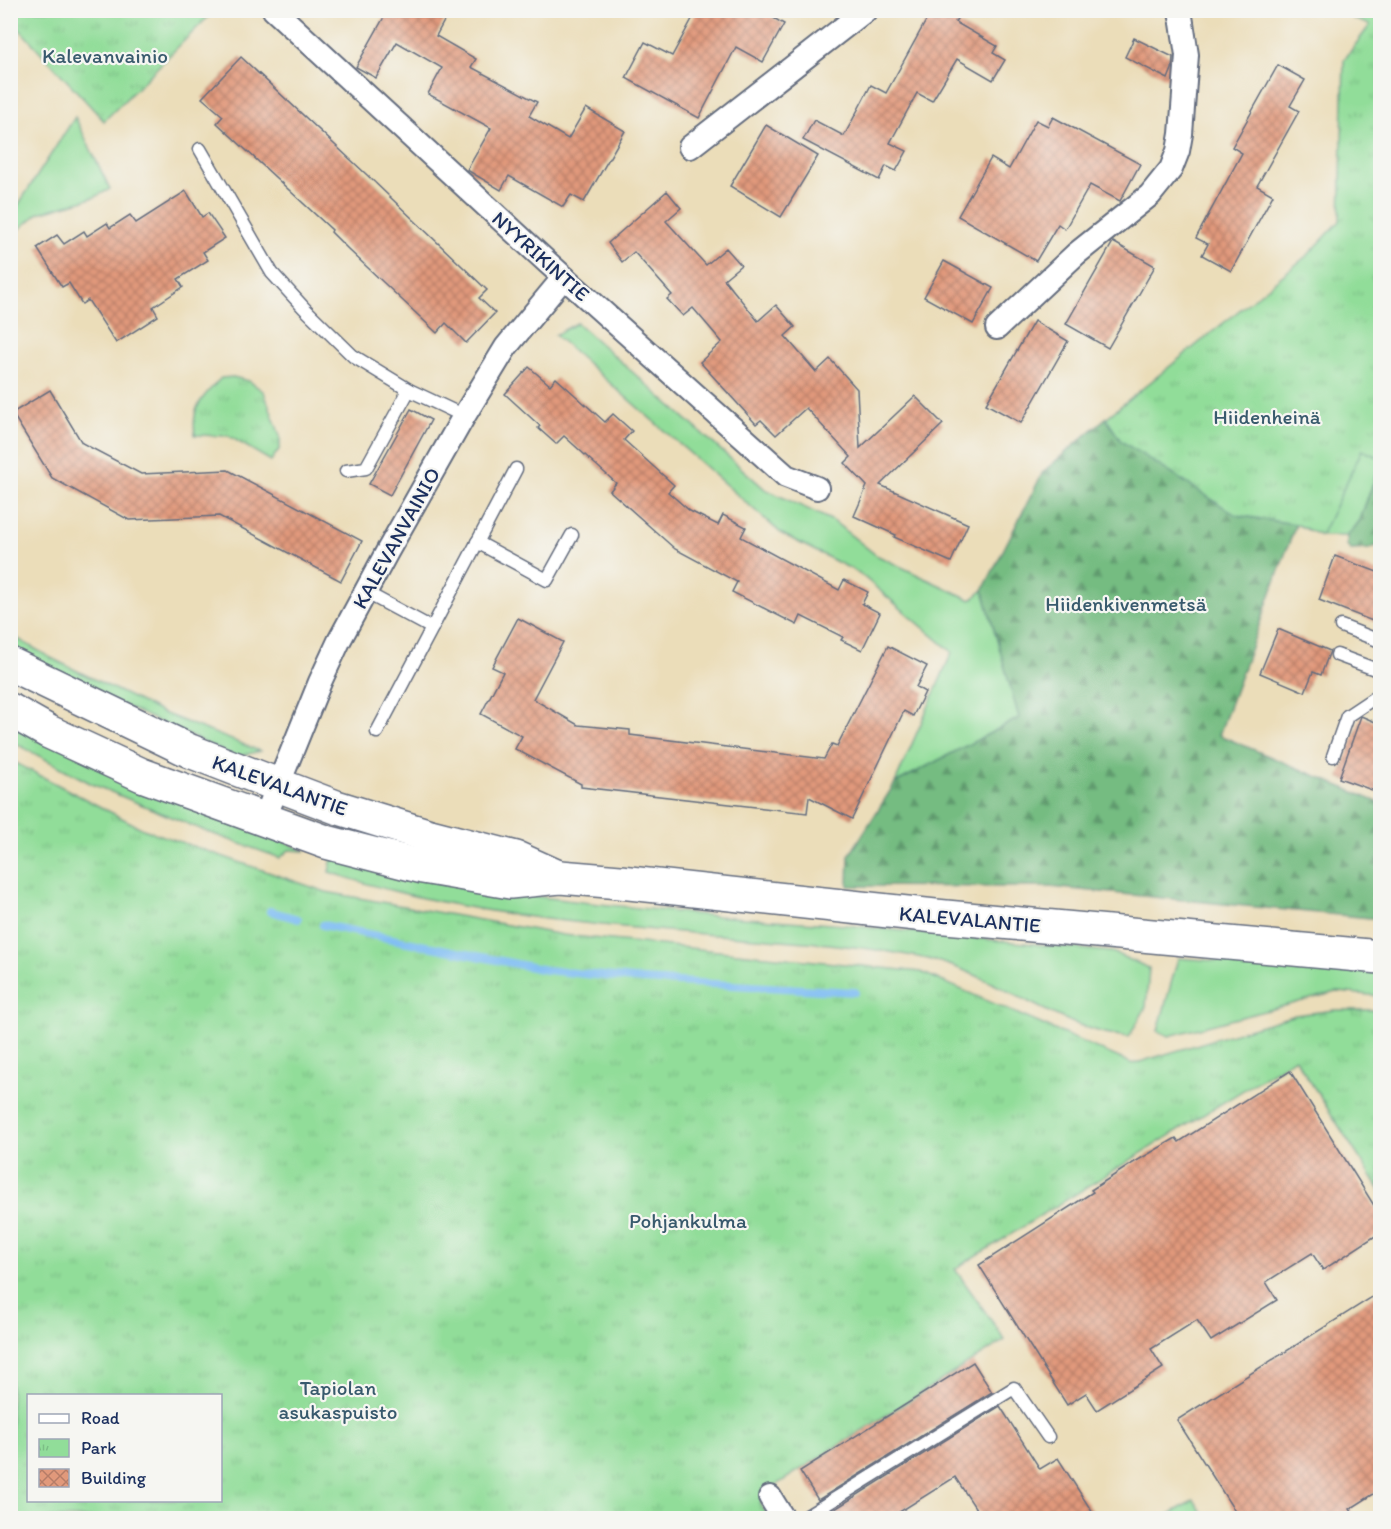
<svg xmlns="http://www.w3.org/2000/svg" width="1391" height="1529" font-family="Itim,sans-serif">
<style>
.grass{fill:#91dd99;stroke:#56867c;stroke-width:1.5}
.forest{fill:url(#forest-firs);stroke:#487670;stroke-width:1.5}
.park{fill:url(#park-tufts);stroke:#56867c;stroke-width:1.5;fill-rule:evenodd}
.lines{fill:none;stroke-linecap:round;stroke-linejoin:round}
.stream{stroke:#80bef3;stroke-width:8}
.building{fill:url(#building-cross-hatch)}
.lane-casing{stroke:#646c7e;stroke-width:15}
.street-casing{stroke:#646c7e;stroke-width:26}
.secondary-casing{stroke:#646c7e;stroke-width:36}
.lane{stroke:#fff;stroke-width:12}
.street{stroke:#fff;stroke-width:22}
.secondary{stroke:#fff;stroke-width:33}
.labels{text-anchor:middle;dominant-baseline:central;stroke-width:4.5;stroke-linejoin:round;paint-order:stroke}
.park-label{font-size:21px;fill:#385a6d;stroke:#f6f6f2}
.street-label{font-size:21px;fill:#1b2f5e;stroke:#f6f6f2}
</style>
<defs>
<pattern id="forest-firs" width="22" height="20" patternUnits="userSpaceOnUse" patternTransform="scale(1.5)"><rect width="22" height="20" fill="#74bc81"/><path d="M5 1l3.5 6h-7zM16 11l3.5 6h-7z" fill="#5e996d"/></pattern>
<pattern id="park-tufts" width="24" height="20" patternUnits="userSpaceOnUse" patternTransform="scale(1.5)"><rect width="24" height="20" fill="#91dd99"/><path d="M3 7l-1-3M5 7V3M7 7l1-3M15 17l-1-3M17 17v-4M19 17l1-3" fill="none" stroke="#7cbe86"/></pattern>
<pattern id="building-cross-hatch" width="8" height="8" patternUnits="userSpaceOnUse" patternTransform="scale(1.5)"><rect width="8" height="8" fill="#e1997b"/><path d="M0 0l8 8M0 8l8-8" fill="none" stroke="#b67d68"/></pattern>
</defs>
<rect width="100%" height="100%" fill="#f6f6f2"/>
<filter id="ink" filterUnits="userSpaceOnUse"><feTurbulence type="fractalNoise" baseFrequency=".0167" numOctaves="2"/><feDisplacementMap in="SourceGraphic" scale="12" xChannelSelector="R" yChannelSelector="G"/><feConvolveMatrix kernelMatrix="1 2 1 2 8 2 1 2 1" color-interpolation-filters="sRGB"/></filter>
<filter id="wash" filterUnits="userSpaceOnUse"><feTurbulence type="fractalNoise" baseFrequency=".008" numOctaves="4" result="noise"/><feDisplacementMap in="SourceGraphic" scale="24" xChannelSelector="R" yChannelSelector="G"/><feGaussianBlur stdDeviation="1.35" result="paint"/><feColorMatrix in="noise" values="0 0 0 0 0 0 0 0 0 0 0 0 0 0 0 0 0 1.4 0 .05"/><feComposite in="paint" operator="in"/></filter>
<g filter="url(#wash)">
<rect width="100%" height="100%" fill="#ebddb9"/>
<g class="grass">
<polygon points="75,117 110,189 95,197 39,213 11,236 11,216"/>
<polygon points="577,323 765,489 833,521 876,555 971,600 983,590 1020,718 895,783 952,652 859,573 782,534 555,335"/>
<polygon points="1380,361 1380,464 1359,522 1347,536 1321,536 1296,524 1255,518 1318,415"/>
<polygon points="11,635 51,658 163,713 260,751 236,757 11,654"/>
<polygon points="10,723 306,851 289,850 280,858 205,831 92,784 11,741"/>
<path d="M 333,854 L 502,892 L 590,903 L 716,916 L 845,925 L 1112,952 L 1149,968 L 1146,1007 L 1129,1037 C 1056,1030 999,975 928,959 C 854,943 778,940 703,934 C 598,925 492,917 390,890 C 369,885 349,878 329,872 Z"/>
<polygon points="1178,958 1380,972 1380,996 1337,992 1169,1036 1158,1031"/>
<polygon points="1194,1500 1206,1518 1163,1518"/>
</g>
<g class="forest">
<polygon points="1106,418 1121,441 1240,516 1296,524 1219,735 1380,803 1380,919 1050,887 848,886 849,856 895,783 1019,718 983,590 1043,472"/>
<polygon points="1380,464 1380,544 1370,549 1351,550 1347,545 1347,536 1359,522"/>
</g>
<g class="park">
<polygon points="11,10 214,10 214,11 104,121 11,20"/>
<polygon points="1358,11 1380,11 1380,458 1362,450 1321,536 1296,524 1236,515 1121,441 1106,418 1309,254 1340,221 1344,60 1370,25 1354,19"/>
<path d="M 233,377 L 249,381 L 264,392 L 280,436 L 280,448 L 271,461 L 229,436 L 195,435 C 191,406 202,398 221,378 Z"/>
<path d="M 10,760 L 143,829 L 326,892 L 563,935 L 921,972 L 1133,1064 L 1295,1015 L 1335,1010 L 1380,1010 L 1380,1190 L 1295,1058 L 955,1269 L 1005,1340 L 779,1483 L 760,1503 L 769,1518 L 11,1518 ZM 28,1396 L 220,1396 L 220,1500 L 28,1500 Z"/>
</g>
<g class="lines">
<g class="stream">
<polyline points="270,911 298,919"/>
<polyline points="323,925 546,970 642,980 855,992"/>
</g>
</g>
<g id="blocks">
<g class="building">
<polygon points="388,10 450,10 436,36 476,59 471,67 537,102 529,116 568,139 586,108 625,131 584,202 571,195 563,207 509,176 501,190 467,170 491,128 428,94 442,68 397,42 376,78 356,67"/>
<polygon points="697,10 760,10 784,24 763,62 736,47 699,118 626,78 645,42 672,56"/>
<polygon points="932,10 962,10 955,22 997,46 993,53 1005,60 993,80 957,59 932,101 917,93 890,143 907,151 896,171 886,166 879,180 803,140 814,120 844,136 871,85 886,93"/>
<polygon points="1134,38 1173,57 1172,69 1168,79 1125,57"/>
<polygon points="241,57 366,174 487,290 479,298 495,313 466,343 446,323 437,333 349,250 331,232 332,230 217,123 223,116 202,98"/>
<polygon points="1278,65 1305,80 1290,106 1299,111 1257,186 1273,195 1231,271 1202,255 1208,244 1196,238 1242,153 1232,147"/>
<polygon points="1053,117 1140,164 1120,201 1090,185 1065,229 1058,224 1036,261 958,216 991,158 1009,169 1036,120 1048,126"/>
<polygon points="766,125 818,156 781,217 730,186"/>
<polygon points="186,191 202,217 208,213 225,238 203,252 208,260 178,279 183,287 153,307 158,316 116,343 88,300 82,304 69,283 62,287 37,248 57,235 64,244 84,231 87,236 107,223 110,228 130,215 136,223"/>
<polygon points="667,191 681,208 666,221 706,265 726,248 741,265 724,279 758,321 776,305 795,327 785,336 816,372 830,359 857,389 860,448 915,396 943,424 880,485 968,524 951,562 894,537 896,535 854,516 867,486 845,463 851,457 806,408 776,435 761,420 756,424 700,362 722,342 693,308 683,316 667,299 672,295 634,252 622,262 608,243"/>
<polygon points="1113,242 1155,266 1108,348 1066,324"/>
<polygon points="944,261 993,288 973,324 924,297"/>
<polygon points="1034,321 1068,341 1021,423 986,404"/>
<polygon points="529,367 550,385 556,378 605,422 613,414 632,431 624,440 674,485 668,492 690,511 718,525 723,515 746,527 741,537 839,590 844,580 868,592 862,604 880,613 862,650 841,640 843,637 801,616 797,625 732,592 737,582 675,549 610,491 616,483 564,436 556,444 538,428 540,426 505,394"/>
<polygon points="50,390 82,443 141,474 228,470 362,541 341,581 219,516 129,520 52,478 12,413"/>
<polygon points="411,409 431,420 390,495 369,484"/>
<polygon points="1335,556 1380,573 1380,624 1319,600"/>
<polygon points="518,618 563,642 533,699 578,725 630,730 630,735 824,759 832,744 837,746 888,646 927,666 916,687 925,692 913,716 904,711 852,819 809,797 807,813 581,787 581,784 515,749 522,736 481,714 503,672 492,667"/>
<polygon points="1278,629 1330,651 1321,675 1313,672 1305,692 1260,673"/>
<polygon points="1361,716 1380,724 1380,793 1339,778"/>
<polygon points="1290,1071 1380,1215 1380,1233 1323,1270 1312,1253 1266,1282 1277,1300 1211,1341 1197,1320 1151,1349 1163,1368 1097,1410 1086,1393 1067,1405 979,1265 1093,1192 1091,1190 1133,1163 1176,1138 1179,1142"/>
<polygon points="1380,1292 1380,1490 1350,1509 1356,1518 1239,1518 1177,1420"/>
<polygon points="973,1362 992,1392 818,1500 800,1471"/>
<polygon points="1000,1406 1040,1469 1058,1458 1096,1518 982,1518 955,1477 890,1518 830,1518 827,1514"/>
</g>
</g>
</g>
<g filter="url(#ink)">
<use href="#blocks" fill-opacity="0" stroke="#646c7e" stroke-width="1.5"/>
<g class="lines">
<defs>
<g id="lane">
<polyline points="200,149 272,273 304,308 353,356 409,390 464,416"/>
<polyline points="346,471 366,468 409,390"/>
<polyline points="477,542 547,580 572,535"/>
<polyline points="365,592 432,628"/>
<polyline points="1341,626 1380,641"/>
<polyline points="1337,655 1380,671"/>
<polyline points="377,732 516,469"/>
<polyline points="1333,756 1347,716 1380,694"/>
<polyline points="804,1518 1014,1388 1048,1437"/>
</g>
<g id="street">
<polyline points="274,10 547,262 786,476 817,488"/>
<polyline points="690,147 866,10"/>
<polyline points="997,328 1076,254 1150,195 1171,169 1178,151 1181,134 1187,55 1180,10"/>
<polyline points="264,820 320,682 339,641 387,552 464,416 506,347 564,277"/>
<polyline points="770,1497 783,1518"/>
</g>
<g id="secondary">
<polyline points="10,664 190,751 278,785 336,807 430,836 516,858 558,877"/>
<polyline points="10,710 49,732 142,775 326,842 423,867 510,882 560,877 620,882 935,916 1380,957"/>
</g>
</defs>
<use href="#lane" class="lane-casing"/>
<use href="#street" class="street-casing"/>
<use href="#secondary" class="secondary-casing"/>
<use href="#lane" class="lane"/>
<use href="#street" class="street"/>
<use href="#secondary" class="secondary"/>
</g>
</g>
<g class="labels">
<g class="park-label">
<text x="105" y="55">Kalevanvainio</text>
<text x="1267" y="416">Hiidenheinä</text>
<text x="1126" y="603">Hiidenkivenmetsä</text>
<text x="688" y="1220">Pohjankulma</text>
<text x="338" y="1387">Tapiolan<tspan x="338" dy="24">asukaspuisto</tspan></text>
</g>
<g class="street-label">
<text transform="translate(541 256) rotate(42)">NYYRIKINTIE</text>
<text transform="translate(396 538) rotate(-61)">KALEVANVAINIO</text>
<text transform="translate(280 785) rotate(20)">KALEVALANTIE</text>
<text transform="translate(970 919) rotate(5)">KALEVALANTIE</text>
</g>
</g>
<rect width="1391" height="1529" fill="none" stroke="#f6f6f2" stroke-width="36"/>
<rect x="27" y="1394" width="195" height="108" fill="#f6f6f2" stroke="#9ea6b7" stroke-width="1.5"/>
<rect x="39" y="1414" width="30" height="9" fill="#ffffff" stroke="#9ea6b7" stroke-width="1.5"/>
<text x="81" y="1424" font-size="18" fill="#1b2f5e">Road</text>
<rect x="39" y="1439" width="30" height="18" fill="url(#park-tufts)" stroke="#9ea6b7" stroke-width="1.5"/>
<text x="81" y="1454" font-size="18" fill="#1b2f5e">Park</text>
<rect x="39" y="1469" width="30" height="18" fill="url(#building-cross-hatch)" stroke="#9ea6b7" stroke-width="1.5"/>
<text x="81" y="1484" font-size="18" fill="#1b2f5e">Building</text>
</svg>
